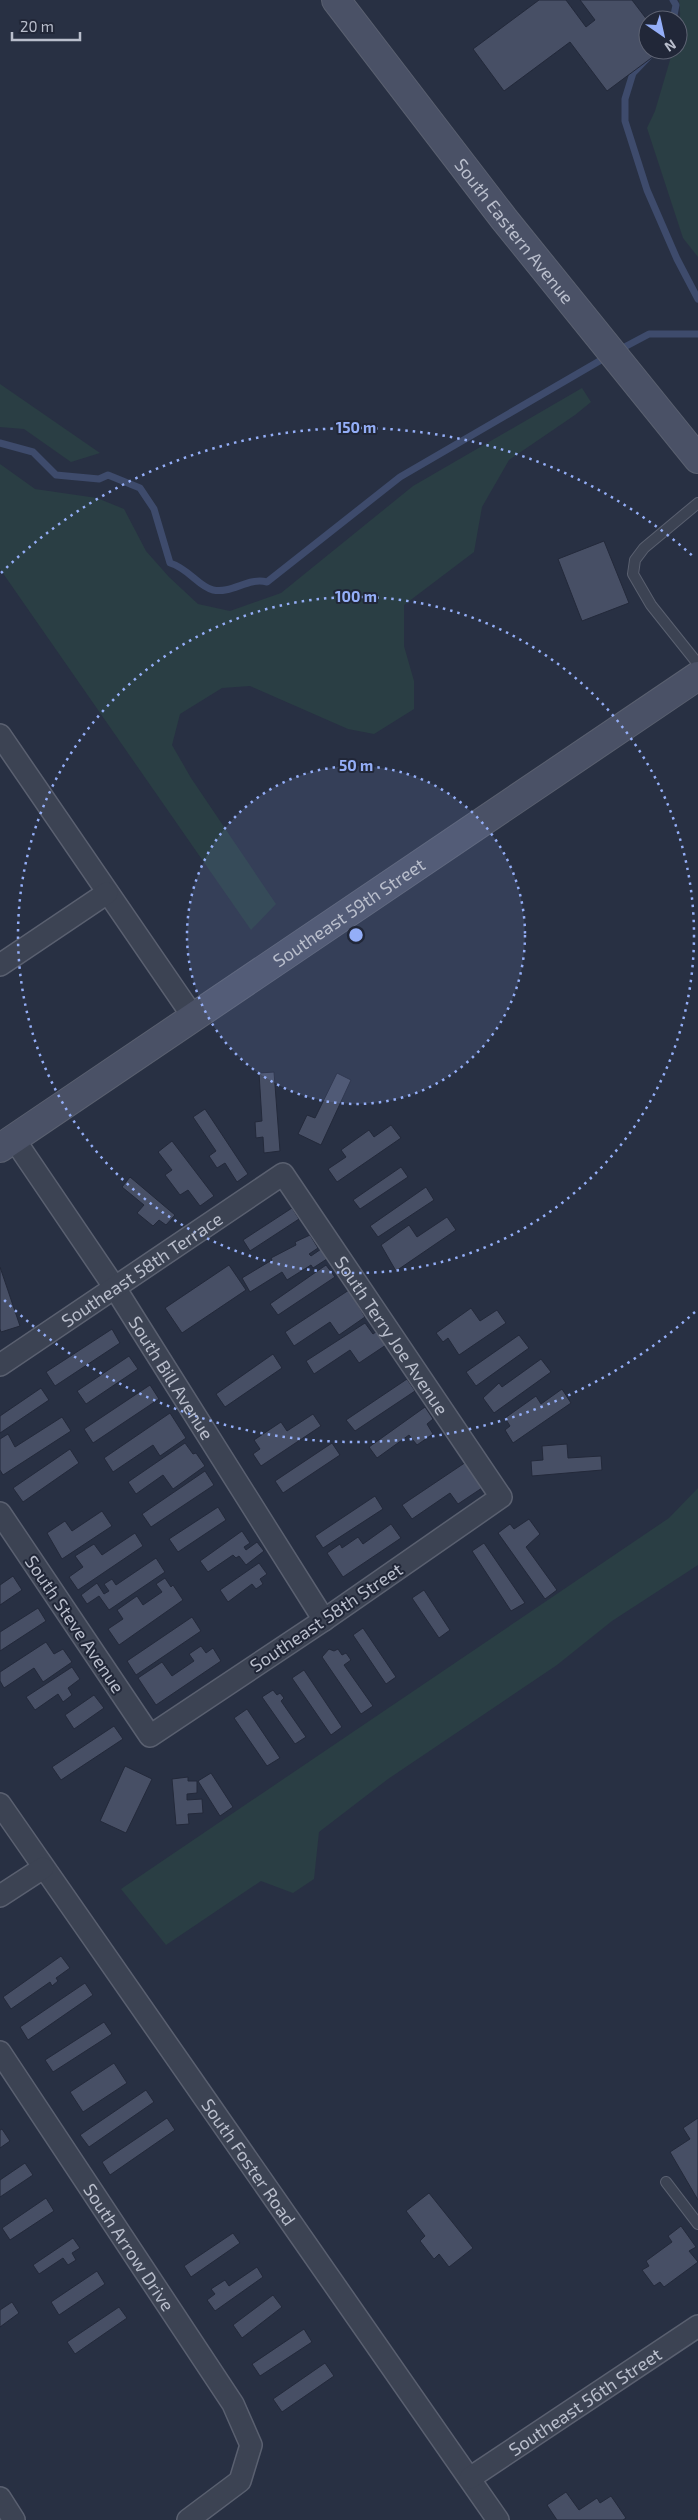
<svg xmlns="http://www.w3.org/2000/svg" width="698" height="2520" font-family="'Exo 2',sans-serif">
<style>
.green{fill:#2a3e44}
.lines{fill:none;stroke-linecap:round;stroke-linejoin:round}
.stream{stroke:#3e4b6c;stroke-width:7}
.building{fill:#474f65;stroke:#23293a}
.service-casing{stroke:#5a6070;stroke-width:12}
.minor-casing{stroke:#5a6070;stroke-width:24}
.secondary-casing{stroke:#5a6070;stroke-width:30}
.service{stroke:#3c4353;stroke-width:10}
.minor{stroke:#3c4353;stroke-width:21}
.secondary{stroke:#4a5166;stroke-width:28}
.ring{fill:none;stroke:#94aef7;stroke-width:2.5;stroke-dasharray:2.5 5}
.labels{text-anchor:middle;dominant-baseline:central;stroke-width:4;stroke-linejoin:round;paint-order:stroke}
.street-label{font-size:18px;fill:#b9becc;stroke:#212738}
.centre{fill:#94aef7;stroke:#212738;stroke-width:2.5}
.ring-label{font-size:15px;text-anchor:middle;font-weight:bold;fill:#94aef7;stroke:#212738;stroke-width:4;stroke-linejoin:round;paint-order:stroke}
</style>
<rect width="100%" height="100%" fill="#283043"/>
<g class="green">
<path d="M 679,0 L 698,0 L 698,257 L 683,238 L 647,128 L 655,111 L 673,50 L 678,50 C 678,33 682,17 679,0 Z"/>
<polygon points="0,384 100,453 71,462 24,429 0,427"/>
<polygon points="582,388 591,402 575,415 509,460 482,507 474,552 404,605 404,646 414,681 414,709 374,734 348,729 250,686 222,688 180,714 172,745 191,778 276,904 251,930 0,569 0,464 35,489 97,498 124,509 146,551 169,577 198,604 230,611 281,593 413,486"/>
<polygon points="698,1488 698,1565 612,1621 557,1665 388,1779 319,1832 314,1879 293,1893 261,1881 166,1945 121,1889 669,1518"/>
</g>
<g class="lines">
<g class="stream">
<polyline points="673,20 676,5 673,0"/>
<polyline points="655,50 633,73 625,99 625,121 647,190 677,259 698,299"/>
<polyline points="617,351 649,334 698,334"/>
<path d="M 0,443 L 33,452 L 56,475 L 99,479 L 108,475 L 140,488 L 154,509 L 170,563 C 188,568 199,587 213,590 C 232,594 248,577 267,582 L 400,477 L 608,356"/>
</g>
</g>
<g class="building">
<polygon points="539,0 566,0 586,27 595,20 580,0 632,0 648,21 648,50 662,50 607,91 570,42 504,91 473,49"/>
<polygon points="604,541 629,603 582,621 558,559"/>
<polygon points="274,1072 280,1151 264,1153 263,1137 256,1138 255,1122 262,1121 259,1073"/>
<polygon points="337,1073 351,1080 321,1145 298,1134 307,1115 315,1118"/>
<polygon points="205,1109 248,1174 237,1182 225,1163 217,1168 209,1156 216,1151 193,1117"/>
<polygon points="391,1125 401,1138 337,1182 328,1169 346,1157 341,1150 369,1130 374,1137"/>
<polygon points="172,1141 214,1196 200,1206 188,1190 180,1195 165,1175 172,1170 158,1152"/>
<polygon points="401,1167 408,1177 360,1209 353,1200"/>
<polygon points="130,1177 175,1215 166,1225 159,1220 153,1226 137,1213 144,1205 122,1187"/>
<polygon points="426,1187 434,1200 378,1237 370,1226"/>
<polygon points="292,1208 299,1219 250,1251 243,1240"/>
<polygon points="447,1217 456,1230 396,1271 381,1245 409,1225 417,1237"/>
<polygon points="310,1235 318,1248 309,1254 311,1256 324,1247 330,1257 313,1268 311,1265 287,1280 282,1272 250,1292 242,1278 272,1260 271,1258 296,1245 295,1242"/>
<polygon points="229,1265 246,1290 182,1333 165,1308"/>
<polygon points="326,1265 335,1277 278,1315 270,1304"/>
<polygon points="0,1267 20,1326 1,1332 0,1329"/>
<polygon points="349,1290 365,1317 339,1335 330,1322 294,1346 285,1332"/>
<polygon points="471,1308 480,1321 497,1310 506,1323 459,1355 448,1338 443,1342 436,1333"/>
<polygon points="365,1323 373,1334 380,1329 389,1343 359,1363 350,1350 314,1374 306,1361"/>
<polygon points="112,1329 120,1343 55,1386 46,1372"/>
<polygon points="519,1335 529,1348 476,1386 466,1372"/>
<polygon points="273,1354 282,1368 225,1407 216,1394"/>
<polygon points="129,1356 138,1369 86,1404 77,1391"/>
<polygon points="541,1359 551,1372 494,1413 483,1398 499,1383 502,1387"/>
<polygon points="407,1379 415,1391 355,1431 346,1420"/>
<polygon points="150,1385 159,1399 93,1443 84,1429"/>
<polygon points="41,1388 49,1400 0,1433 0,1416"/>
<polygon points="562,1389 571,1403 513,1443 505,1430 510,1426 505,1418 536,1396 541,1404"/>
<polygon points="425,1407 433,1419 427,1424 433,1434 417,1445 409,1435 377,1458 369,1447"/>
<polygon points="170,1413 186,1438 160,1456 153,1445 113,1472 104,1458"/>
<polygon points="313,1414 321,1426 261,1466 253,1454 260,1449 254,1440 281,1422 287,1431"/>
<polygon points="62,1417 71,1431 3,1475 0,1470 0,1439 8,1434 15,1447"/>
<polygon points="185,1443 193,1454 196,1453 205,1466 173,1489 163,1475 136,1494 128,1482"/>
<polygon points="332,1443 340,1455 283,1493 275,1481"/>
<polygon points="567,1444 568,1458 601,1456 602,1470 532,1476 531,1461 543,1460 542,1446"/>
<polygon points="70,1449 79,1463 23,1502 13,1488"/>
<polygon points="469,1460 485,1486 458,1504 450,1493 412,1519 402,1505"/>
<polygon points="205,1471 214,1485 151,1527 142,1514"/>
<polygon points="375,1496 383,1509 323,1548 315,1536"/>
<polygon points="218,1507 226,1520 178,1552 169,1539"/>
<polygon points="102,1511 112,1526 62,1559 47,1533 65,1521 72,1531"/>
<polygon points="529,1519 540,1534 526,1547 557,1590 545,1599 498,1533 510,1524 514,1529"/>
<polygon points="391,1524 401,1538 343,1577 327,1553 340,1544 342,1548 358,1537 363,1544"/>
<polygon points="242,1531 250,1543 244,1547 246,1550 257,1542 264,1551 246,1565 239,1556 236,1558 233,1555 208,1572 200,1561"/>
<polygon points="135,1533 143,1546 78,1590 69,1577 83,1567 75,1556 94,1544 102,1555"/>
<polygon points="484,1543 525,1603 511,1611 472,1551"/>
<polygon points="156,1558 165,1572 109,1610 99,1596 87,1604 81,1595 97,1583 104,1594 109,1591 104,1584 112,1579 116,1585"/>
<polygon points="259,1563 267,1574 260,1579 263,1584 256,1589 252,1584 228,1602 220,1590"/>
<polygon points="13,1576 22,1590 0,1605 0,1585"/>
<polygon points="165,1578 171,1587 173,1585 183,1600 119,1645 108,1629 123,1619 117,1610 137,1596 143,1605 162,1592 156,1584"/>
<polygon points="424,1590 450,1630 439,1638 412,1598"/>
<polygon points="38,1608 46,1621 0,1651 0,1632"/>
<polygon points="192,1617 201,1631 136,1675 127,1661"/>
<polygon points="363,1628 396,1677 386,1684 353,1635"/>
<polygon points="46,1642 54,1654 63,1649 72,1662 43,1682 34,1668 4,1688 0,1681 0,1672"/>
<polygon points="201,1646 206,1653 213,1648 221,1661 156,1705 138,1678 162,1662 172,1676 194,1661 189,1654"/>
<polygon points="329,1649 334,1651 338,1649 342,1655 346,1653 351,1660 344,1665 373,1706 361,1714 322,1657"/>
<polygon points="72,1667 80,1679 68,1688 72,1695 63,1702 58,1694 35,1710 26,1697"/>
<polygon points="304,1670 342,1727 331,1735 292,1678"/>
<polygon points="273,1690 277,1695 280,1693 284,1698 281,1701 306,1737 295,1744 262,1697"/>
<polygon points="94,1695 104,1708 74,1729 65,1715"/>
<polygon points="247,1709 280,1758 267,1766 234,1718"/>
<polygon points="114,1726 123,1739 61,1780 52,1767"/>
<polygon points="125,1766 152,1779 126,1833 100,1821"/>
<polygon points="211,1773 233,1807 220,1816 198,1781"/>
<polygon points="188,1777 188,1781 197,1781 197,1793 187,1794 187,1800 202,1799 203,1813 188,1814 189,1824 176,1825 172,1779"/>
<polygon points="61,1956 70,1968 56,1978 58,1981 52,1986 50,1982 11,2009 3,1997"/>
<polygon points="85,1983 93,1995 28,2040 20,2027"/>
<polygon points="104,2022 112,2034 53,2072 45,2060"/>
<polygon points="114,2063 127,2083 83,2112 70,2092"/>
<polygon points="146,2090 154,2102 89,2147 80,2135"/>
<polygon points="167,2118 175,2130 110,2175 102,2162"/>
<polygon points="698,2118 698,2200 670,2152 690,2139 683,2128"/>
<polygon points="2,2129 10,2141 0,2148 0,2130"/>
<polygon points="25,2163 33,2175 0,2197 0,2180"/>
<polygon points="429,2193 473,2248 449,2267 439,2254 434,2259 420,2241 425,2236 406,2211"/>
<polygon points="46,2198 54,2211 10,2240 2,2228"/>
<polygon points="681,2226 696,2247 689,2251 698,2262 664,2287 660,2282 654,2286 642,2270 649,2266 646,2261 672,2242 668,2236"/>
<polygon points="233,2233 240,2243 191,2277 184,2266"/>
<polygon points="73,2238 80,2248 72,2253 76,2260 68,2265 63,2258 39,2274 33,2265"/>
<polygon points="257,2267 263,2277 215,2311 207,2300 215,2294 211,2289 225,2280 229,2286"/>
<polygon points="97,2271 105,2284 59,2315 51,2302"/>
<polygon points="273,2295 282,2307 242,2338 233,2325"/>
<polygon points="12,2302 19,2313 0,2327 0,2310"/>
<polygon points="119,2307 127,2318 75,2354 67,2342"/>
<polygon points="304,2329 312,2342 260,2376 252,2364"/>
<polygon points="325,2363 334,2376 282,2412 273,2399"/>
<polygon points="566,2492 579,2510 597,2498 600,2503 611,2496 626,2518 623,2520 557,2520 547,2505"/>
</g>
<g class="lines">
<defs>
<g id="service">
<polyline points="698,503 644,548 635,560 633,574 651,605 698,664"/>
<polyline points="666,2182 698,2224"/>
</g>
<g id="minor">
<polyline points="0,735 194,1018"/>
<polyline points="0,965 107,893"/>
<path id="s1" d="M 14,1139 L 115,1288 L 324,1620"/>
<path id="s2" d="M 0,1365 L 283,1174 L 501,1497 L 324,1620 L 150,1736 L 0,1513"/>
<path id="s3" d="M 0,1804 L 498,2520"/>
<polyline points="0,1896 43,1868"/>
<path id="s4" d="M 0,2052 L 233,2404 L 251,2445 L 240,2481 L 188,2520"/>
<path id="s5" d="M 470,2478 L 698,2326"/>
<polyline points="0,2498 14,2520"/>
</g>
<g id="secondary">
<path id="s6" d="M 336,0 L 504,219 L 698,459"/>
<path id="s7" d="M 0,1148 L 698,676"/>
</g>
</defs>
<use href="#service" class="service-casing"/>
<use href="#minor" class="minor-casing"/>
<use href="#secondary" class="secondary-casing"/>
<use href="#service" class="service"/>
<use href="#minor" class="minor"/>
<use href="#secondary" class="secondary"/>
</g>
<circle cx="356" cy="935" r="169" fill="#94aef7" fill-opacity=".12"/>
<g class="ring">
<circle cx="356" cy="935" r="169"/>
<circle cx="356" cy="935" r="338"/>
<path d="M695 1312A507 507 0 0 1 1 1297M1 573A507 507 0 0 1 695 558"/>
</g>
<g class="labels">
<g class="street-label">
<text stroke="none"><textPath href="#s6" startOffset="292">South Eastern Avenue</textPath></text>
<text stroke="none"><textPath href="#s7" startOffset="421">Southeast 59th Street</textPath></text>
<text stroke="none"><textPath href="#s2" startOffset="171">Southeast 58th Terrace</textPath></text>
<text stroke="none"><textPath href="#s2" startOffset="536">South Terry Joe Avenue</textPath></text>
<text stroke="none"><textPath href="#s1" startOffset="286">South Bill Avenue</textPath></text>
<text transform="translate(326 1617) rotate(-34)">Southeast 58th Street</text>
<text transform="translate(75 1624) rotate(56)">South Steve Avenue</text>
<text stroke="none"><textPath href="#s3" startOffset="436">South Foster Road</textPath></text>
<text stroke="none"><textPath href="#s4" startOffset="234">South Arrow Drive</textPath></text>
<text stroke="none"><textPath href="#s5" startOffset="138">Southeast 56th Street</textPath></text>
</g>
</g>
<circle cx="356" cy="935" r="8" class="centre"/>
<g class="ring-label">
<text x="356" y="433">150 m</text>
<text x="356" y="602">100 m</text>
<text x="356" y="771">50 m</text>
</g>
<g transform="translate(663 35) rotate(146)"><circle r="24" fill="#212738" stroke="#5e6373"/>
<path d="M0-4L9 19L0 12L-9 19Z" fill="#94aef7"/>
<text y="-8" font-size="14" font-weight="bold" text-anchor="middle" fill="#b9becc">N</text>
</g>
<path d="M12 32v8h68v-8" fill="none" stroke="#b9becc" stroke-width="2.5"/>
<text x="20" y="32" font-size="15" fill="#b9becc" stroke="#212738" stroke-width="4" paint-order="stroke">20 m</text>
</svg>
